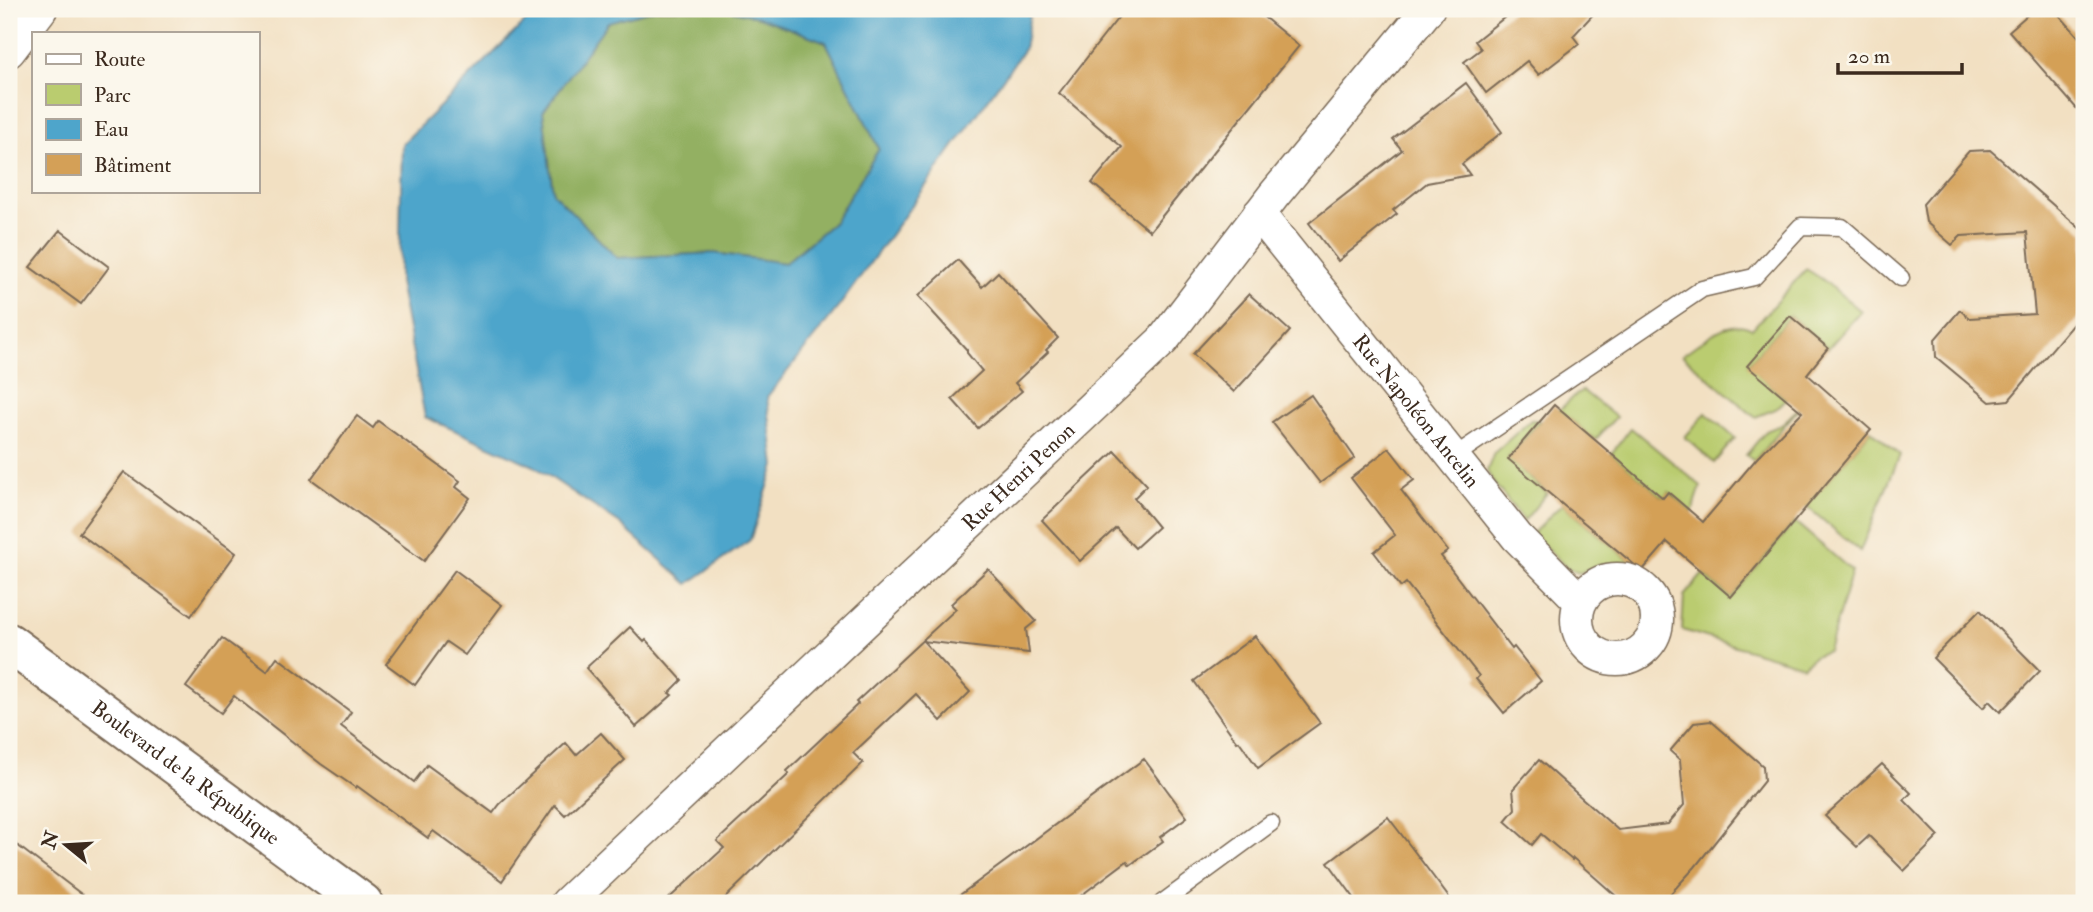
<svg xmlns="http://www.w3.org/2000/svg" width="2093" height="912" font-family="'IM FELL Double Pica',serif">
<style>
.green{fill:#bacc6f;stroke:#7a7b46;stroke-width:2}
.forest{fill:#93b062;stroke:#676d40;stroke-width:2}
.water{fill:#4ea5cb;stroke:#446874;stroke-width:2}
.building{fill:#d4a057}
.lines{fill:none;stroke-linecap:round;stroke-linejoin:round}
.service-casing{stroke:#7b6a57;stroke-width:19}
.minor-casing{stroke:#7b6a57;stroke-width:35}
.tertiary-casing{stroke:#7b6a57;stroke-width:42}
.service{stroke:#fff;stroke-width:16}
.minor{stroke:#fff;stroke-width:32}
.tertiary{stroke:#fff;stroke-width:38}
.labels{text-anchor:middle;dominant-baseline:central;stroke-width:5;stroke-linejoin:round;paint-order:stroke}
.street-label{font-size:21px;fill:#3b2a1e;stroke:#fbf7ec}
</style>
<rect width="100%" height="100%" fill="#fbf7ec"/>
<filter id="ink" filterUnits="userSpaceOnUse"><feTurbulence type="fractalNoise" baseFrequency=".0143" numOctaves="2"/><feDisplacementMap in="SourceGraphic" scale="14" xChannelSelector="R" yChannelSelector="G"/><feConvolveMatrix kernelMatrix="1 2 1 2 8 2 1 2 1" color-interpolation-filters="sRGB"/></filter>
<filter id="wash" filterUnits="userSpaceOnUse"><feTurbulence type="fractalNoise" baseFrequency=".00686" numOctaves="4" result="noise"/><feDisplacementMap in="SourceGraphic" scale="28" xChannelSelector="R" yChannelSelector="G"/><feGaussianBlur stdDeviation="1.57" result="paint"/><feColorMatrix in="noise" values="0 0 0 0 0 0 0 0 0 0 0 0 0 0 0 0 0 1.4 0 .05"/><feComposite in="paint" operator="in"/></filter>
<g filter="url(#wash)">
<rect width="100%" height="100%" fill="#f2e0c2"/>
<g class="green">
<path d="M 1806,269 L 1822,279 L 1861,311 L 1828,348 L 1790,316 L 1748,365 L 1786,399 L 1776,409 L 1755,417 L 1682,355 C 1701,343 1729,315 1752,329 Z"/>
<polygon points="1582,390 1616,417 1595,440 1559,410"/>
<polygon points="1798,409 1754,461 1746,455 1766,431 1781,425"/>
<polygon points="1706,413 1735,438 1714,463 1685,437"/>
<polygon points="1531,420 1540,421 1508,458 1547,493 1524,521 1493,482 1487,471 1494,453"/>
<polygon points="1631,428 1701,486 1692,513 1669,492 1663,498 1611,454"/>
<polygon points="1871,430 1900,455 1860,551 1806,506"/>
<polygon points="1562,504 1642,571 1602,564 1579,573 1568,569 1532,534"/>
<polygon points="1795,522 1852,571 1828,651 1814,656 1803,666 1682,630 1684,596 1703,574 1731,597"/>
</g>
<polygon class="forest" points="655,9 726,9 762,18 826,42 879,149 834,222 785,263 714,253 617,258 553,193 543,112 608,22"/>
<polygon class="water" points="538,9 655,9 608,22 543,112 553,193 617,258 714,253 785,263 834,222 879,149 826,42 762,18 726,9 1031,9 1024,49 840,305 767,397 775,466 750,540 688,584 620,524 534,466 425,417 399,282 402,144"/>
<g id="blocks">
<g class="building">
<polygon points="1125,9 1254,9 1299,46 1150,231 1092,183 1122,147 1059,93"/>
<polygon points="1515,9 1598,9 1573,36 1579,44 1539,75 1527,61 1486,93 1464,62 1481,49 1475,41"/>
<polygon points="2034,9 2054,9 2084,43 2084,117 2009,31"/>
<polygon points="1466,83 1502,132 1462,164 1470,175 1427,183 1393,210 1397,214 1338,261 1309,223 1402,150 1393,139"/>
<polygon points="1990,150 2084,232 2084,311 2009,400 1990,402 1936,357 1935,339 1960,310 1969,318 2035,314 2027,232 1961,236 1952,245 1926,222 1923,204 1969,151"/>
<polygon points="60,230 109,267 81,304 30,267"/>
<polygon points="958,260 982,287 998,272 1058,338 1046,350 1048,352 1015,383 1022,391 978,428 952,399 982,371 967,353 967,350 918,296"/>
<polygon points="1249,294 1290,331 1234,392 1193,354"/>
<polygon points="1790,316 1828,348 1807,374 1871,430 1731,597 1667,542 1642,571 1508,459 1554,405 1663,498 1668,492 1703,522 1757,458 1802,412 1747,366"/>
<polygon points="1311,395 1355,458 1320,483 1272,422"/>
<polygon points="357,416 373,428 378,421 460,481 456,487 470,498 424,561 311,479"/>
<polygon points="1389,448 1414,480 1401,490 1448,551 1441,556 1512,649 1514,647 1541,681 1504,713 1476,679 1479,676 1406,583 1401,587 1374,552 1395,535 1351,478"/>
<polygon points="1115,451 1147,485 1134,498 1158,527 1135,548 1116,528 1080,561 1042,520"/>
<polygon points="124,472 236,553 191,616 79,533"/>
<polygon points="988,569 1036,621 1026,629 1029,653 923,641 970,692 941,721 916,694 853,753 863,763 720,903 664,903 724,848 717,841 789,774 787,771 858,704 856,702 956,609 951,604"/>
<polygon points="455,570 502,605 465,655 446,642 415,685 386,664"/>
<polygon points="1980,610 2040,671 2000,712 1989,701 1983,708 1933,658"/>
<polygon points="630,627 644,642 646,640 682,680 669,693 672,695 636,727 603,687 586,668"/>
<polygon points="1255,636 1320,723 1258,768 1239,741 1237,742 1194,681"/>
<polygon points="222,638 267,671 277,657 351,712 341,726 414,782 427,765 493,813 500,804 566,743 576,755 601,733 625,760 565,815 555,805 502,881 433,831 428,838 357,786 356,788 321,764 234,696 221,713 186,687"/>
<polygon points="1711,721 1763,766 1764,781 1695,867 1662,903 1624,903 1573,858 1572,860 1541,834 1532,845 1505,821 1515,809 1513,789 1539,760 1618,830 1668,824 1684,805 1680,760 1670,751 1694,723"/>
<polygon points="1144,759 1187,817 1160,837 1163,841 1130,865 1127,861 1071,903 949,903"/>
<polygon points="1882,764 1911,793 1904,800 1939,836 1904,871 1869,836 1857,847 1825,816"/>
<polygon points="1388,817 1411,847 1453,903 1358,903 1328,862"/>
<polygon points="9,839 93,903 9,903"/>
</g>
</g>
</g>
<g filter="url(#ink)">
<use href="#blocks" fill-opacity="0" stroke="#7b6a57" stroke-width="2"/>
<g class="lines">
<defs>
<g id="service">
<polyline points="1453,457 1702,289 1754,277 1801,226 1842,227 1901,278"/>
<polyline points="1162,903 1271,823"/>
</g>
<g id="minor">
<polyline points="9,51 41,9"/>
<path id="s1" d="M 1259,214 L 1517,537 L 1580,601"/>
<circle cx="1617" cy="619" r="40"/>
<path id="s2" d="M 567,903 L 1163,340 L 1274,195 L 1428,9"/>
</g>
<g id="tertiary">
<path id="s3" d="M 9,643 L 363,903"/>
</g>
</defs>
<use href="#service" class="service-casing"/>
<use href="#minor" class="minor-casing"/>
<use href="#tertiary" class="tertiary-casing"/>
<use href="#service" class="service"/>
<use href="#minor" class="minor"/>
<use href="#tertiary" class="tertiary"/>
</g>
</g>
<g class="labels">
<g class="street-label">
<text stroke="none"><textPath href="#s1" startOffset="252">Rue Napoléon Ancelin</textPath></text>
<text stroke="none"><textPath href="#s2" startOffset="621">Rue Henri Penon</textPath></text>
<text stroke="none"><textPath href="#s3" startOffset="219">Boulevard de la République</textPath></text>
</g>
</g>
<rect width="2093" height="912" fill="none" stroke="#fbf7ec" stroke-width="35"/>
<rect x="32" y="32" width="228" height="161" fill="#fbf7ec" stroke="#aea59a" stroke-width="2"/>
<rect x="46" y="54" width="35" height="10" fill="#ffffff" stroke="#aea59a" stroke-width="2"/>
<text x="94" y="66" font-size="21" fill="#3b2a1e">Route</text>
<rect x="46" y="84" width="35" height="21" fill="#bacc6f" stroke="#aea59a" stroke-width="2"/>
<text x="94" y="102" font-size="21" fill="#3b2a1e">Parc</text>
<rect x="46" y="119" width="35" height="21" fill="#4ea5cb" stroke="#aea59a" stroke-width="2"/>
<text x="94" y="136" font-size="21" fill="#3b2a1e">Eau</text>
<rect x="46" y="154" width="35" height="21" fill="#d4a057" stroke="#aea59a" stroke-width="2"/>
<text x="94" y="172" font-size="21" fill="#3b2a1e">Bâtiment</text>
<g transform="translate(66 845) rotate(288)" stroke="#fbf7ec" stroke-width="5" paint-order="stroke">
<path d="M0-5L12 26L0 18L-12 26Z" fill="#3b2a1e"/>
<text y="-10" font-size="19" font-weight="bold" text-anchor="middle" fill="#3b2a1e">N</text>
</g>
<path d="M1838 63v10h124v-10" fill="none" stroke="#3b2a1e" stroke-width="3.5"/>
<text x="1848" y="63" font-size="21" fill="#3b2a1e" stroke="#fbf7ec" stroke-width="5" paint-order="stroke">20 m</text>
</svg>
